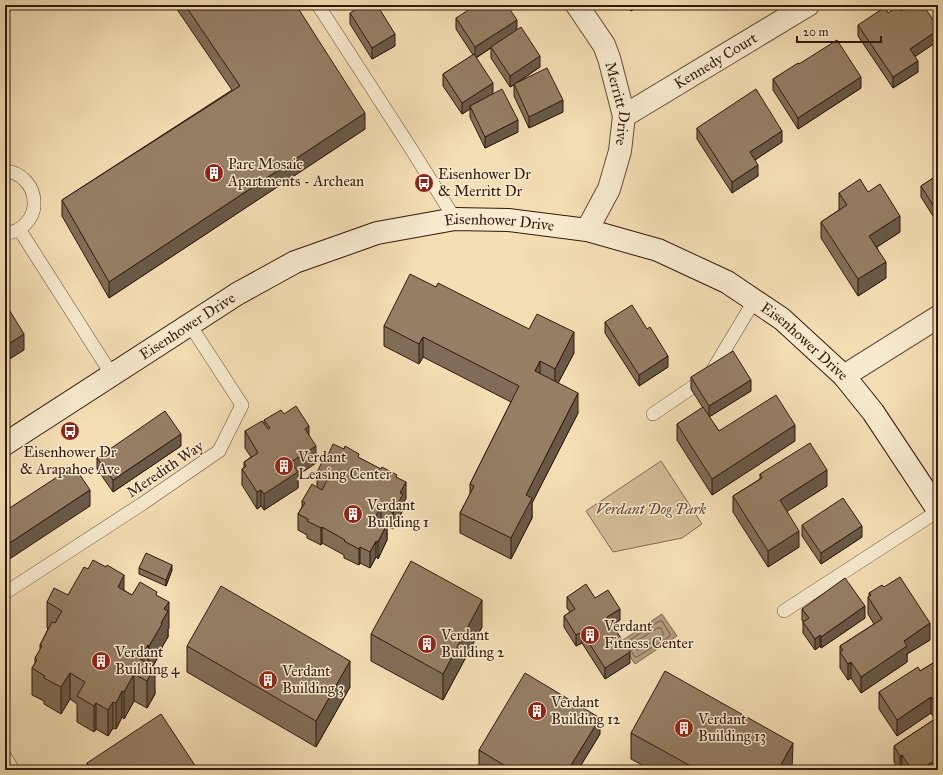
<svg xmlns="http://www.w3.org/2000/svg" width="943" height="775" font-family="'IM FELL Great Primer',serif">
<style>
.green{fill:#d3bc98;stroke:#826a54}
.water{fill:#b29b7c;stroke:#7e6750}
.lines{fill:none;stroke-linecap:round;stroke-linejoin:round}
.shore{stroke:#725a46;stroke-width:1}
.lane-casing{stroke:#624a38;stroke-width:14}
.street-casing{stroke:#624a38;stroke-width:24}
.secondary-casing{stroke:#31180f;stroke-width:24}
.lane{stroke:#f8eace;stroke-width:13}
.street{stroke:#f8eace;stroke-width:22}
.secondary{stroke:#f8eace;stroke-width:22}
.wall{fill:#816d57;stroke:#31180f}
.shaded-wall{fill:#695947;stroke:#31180f}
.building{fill:#967f65;stroke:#31180f}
.labels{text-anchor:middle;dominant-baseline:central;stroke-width:3;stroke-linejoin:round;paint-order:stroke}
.street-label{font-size:15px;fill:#31180f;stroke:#f8eace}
.poi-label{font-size:15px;fill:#31180f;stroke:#f8eace;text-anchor:start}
.park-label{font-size:15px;font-style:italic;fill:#624938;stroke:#f8eace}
</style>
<rect width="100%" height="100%" fill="#f4deb4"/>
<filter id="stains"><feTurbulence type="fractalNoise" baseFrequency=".005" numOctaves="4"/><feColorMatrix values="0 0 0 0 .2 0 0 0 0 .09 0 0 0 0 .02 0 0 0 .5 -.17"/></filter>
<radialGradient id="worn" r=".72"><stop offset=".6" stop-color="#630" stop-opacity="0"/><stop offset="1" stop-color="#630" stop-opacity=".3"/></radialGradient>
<polygon class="green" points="661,461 702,524 682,538 613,552 586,511"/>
<polygon class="water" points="662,614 677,636 635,664 620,642"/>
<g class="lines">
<g class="shore">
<polygon points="660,621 662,621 670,634 670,636 637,657 635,657 627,644 627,642"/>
<polygon points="658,628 661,628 663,633 663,635 639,650 636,650 634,646 634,643"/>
</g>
<defs>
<g id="lane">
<polyline points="318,5 410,147 455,219"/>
<path d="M 5,171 C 21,172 34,186 34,202 C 35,218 21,233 5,233"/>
<polyline points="19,229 112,375"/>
<polyline points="653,414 709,376 754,301"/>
<polyline points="5,593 142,504 219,451 242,405 190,325"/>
<polyline points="784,611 938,511"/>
<polyline points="5,757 13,770"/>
</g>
<g id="street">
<path id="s1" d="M 577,5 L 604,45 L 609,58 L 624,116 L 620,151 L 609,189 L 587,230"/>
<path id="s2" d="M 624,116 L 808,5"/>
<polyline points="844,376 938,317"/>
</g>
<g id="secondary">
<path id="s3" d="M 5,444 L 237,294 L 295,262 L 377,233 L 455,219 L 508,220 L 587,230 L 658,250 L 727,282 L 782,319 L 844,376 L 873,412 L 938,510"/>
</g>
</defs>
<use href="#lane" class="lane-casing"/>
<use href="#street" class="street-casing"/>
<use href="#secondary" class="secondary-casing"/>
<use href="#lane" class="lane"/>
<use href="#street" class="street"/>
<use href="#secondary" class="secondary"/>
</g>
<g class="wall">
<polygon points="174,5 296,5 365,129 109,298 62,216 62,200 232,90"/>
<polygon points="627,5 639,5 631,11"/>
<polygon points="901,11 938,41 915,56 918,72 893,88 858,36 858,25 888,13"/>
<polygon points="350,13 395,46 372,59 350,24"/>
<polygon points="456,18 517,30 540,67 517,83 563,112 529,128 514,96 514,85 510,87 491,58 491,48 476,58 493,94 518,132 485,148 470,117 470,109 462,114 443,86 443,74 473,55 456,29"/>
<polygon points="799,64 861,88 798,129 773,90 773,79"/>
<polygon points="697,128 782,142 755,160 758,176 732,193 697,139"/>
<polygon points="938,175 938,224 921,197 921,186"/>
<polygon points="839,193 900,232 877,247 886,278 858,296 821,238 821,222 839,210"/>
<polygon points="436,287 574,353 558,383 578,413 532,503 532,518 511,559 460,533 460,513 470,494 470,484 511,402 423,357 419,364 384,346 384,326"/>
<polygon points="605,322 668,367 639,386 605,333"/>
<polygon points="691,377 751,391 709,417 719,431 795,441 712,495 677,440 677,424 703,408 691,389"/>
<polygon points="284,414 309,435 316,463 298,475 298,488 264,510 261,506 257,509 242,485 242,469 244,467 244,462 251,457 245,448 245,431 264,424 264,420"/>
<polygon points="181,446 113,492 97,469 97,458"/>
<polygon points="359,458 397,478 406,498 403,504 403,510 393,529 387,526 387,540 378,559 376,557 370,568 360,563 359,565 344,558 344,555 322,543 321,545 307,538 307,535 298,530 298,514 302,507 302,501 317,487 317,472"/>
<polygon points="760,474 827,486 787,511 799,547 768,567 733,512 733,496 760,479"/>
<polygon points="802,525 862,537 821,564 802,536"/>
<polygon points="139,568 172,570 166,586 139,574"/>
<polygon points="88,569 132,595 157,596 169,628 168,629 168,637 162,647 162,650 153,666 155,694 147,708 134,701 124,719 122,717 116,729 113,728 108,736 96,729 94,732 77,722 77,704 70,699 61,714 44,704 44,701 32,695 32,668 35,663 35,658 40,650 40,645 48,629 47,628 47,602 68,595"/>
<polygon points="884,587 930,640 907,654 907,662 861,693 851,678 848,680 840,668 840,646 874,624 868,614 868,597 869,596 869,593"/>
<polygon points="567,597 595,598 620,620 612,625 630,663 605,679 582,643 576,646 564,627 564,616 570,612 567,608"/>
<polygon points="802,609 865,618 821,648 820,646 815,650 803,633 803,622 802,620"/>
<polygon points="482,627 443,700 371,661 371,634"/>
<polygon points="187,646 350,687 316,747 187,672"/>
<polygon points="938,660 938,770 899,770 894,762 894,746 935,719 931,713 897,736 879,709 879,692 920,671"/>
<polygon points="631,733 793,769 792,770 651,770 631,759"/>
<polygon points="600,734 578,770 485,770 479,766 479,750"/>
<polygon points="87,763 198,770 87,770"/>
</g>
<g class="shaded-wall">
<polygon points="631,5 639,5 631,11"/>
<polygon points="517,20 517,31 475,58 475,47"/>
<polygon points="938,30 938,41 910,60 910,49"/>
<polygon points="395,34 395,46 372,59 372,48"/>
<polygon points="540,56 540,67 510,87 510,76"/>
<polygon points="918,61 918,72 893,88 893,77"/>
<polygon points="861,77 861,88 798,129 798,118"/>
<polygon points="493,83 493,94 470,106 470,109 462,114 462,103"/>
<polygon points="563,100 563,112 529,128 529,117"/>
<polygon points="365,113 365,129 109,298 109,282"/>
<polygon points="518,120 518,132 485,148 485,137"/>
<polygon points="782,131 782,142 750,163 750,152"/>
<polygon points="758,165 758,176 732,193 732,182"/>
<polygon points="900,216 900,232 869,252 869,236"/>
<polygon points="886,262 886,278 858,296 858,279"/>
<polygon points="574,332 574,353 555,389 555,369"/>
<polygon points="24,334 24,350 5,362 5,346"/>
<polygon points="423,337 423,357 419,364 419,344"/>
<polygon points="668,356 668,367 639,386 639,375"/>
<polygon points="540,361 540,381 535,371"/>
<polygon points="751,380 751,391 709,417 709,406"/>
<polygon points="578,393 578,413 532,503 532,518 511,559 511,538 526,495"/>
<polygon points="795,425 795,441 712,495 712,479"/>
<polygon points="309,426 309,442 305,429"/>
<polygon points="181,434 181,446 113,492 113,480"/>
<polygon points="316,446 316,463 298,475 298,488 264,510 264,494 291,462"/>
<polygon points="827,470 827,486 780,516 780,500"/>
<polygon points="406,482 406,498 403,504 403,510 393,529 393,513 400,493"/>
<polygon points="90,490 90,506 5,562 5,546"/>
<polygon points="261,490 261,506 257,509 257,492"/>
<polygon points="381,506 381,522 375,518"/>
<polygon points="387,524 387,540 378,559 378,542"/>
<polygon points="862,526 862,537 821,564 821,553"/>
<polygon points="322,527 322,543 321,545 321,528"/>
<polygon points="799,531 799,547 768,567 768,551"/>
<polygon points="376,541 376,557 370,568 370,552"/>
<polygon points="360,547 360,563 359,565 359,549"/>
<polygon points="172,565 172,570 166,586 166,580"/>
<polygon points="124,575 124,601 118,587"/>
<polygon points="482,600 482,627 443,700 443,674"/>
<polygon points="169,602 169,628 168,629 168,637 162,647 162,650 149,673 149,646 161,623 164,609"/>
<polygon points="865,606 865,618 821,648 821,637"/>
<polygon points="620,609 620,620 607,628 607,617"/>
<polygon points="930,623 930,640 907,654 907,662 861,693 861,677 904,641"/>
<polygon points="582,632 582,643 576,646 576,635"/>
<polygon points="820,635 820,646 815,650 815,639"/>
<polygon points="148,645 148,672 140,659"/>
<polygon points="630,652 630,663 605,679 605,668"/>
<polygon points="350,661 350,687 316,747 316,721"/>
<polygon points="851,662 851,678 848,680 848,664"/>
<polygon points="155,667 155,694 147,708 147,681"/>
<polygon points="70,673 70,699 61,714 61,687"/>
<polygon points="134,674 134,701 124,719 124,692"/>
<polygon points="122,691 122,717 116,729 116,703"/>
<polygon points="931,697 931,713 897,736 897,720"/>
<polygon points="113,702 113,728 108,736 108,710"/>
<polygon points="96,703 96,729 94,732 94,706"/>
<polygon points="600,718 600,734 578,770 568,770"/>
<polygon points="793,743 792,770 778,770"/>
<polygon points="902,755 902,770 900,770 900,756"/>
<polygon points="938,758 938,770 920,770"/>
</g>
<g class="building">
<polygon points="185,5 296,5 365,113 109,282 62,200 240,86"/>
<polygon points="363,5 377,5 395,34 372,48 350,13"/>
<polygon points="476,5 507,5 517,20 475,47 456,18"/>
<polygon points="910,5 923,5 938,27 938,30 910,49 918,61 893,77 858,25 885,7 888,13 898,6 901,11"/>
<polygon points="521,27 540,56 510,76 491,47"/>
<polygon points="837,40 861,77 798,118 773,79 798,63 799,64"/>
<polygon points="474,54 493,83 462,103 443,74"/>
<polygon points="547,68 563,100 529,117 514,84"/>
<polygon points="502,89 518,120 485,137 470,106"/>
<polygon points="756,89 782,131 750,152 758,165 732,182 697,128"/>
<polygon points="938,175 938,213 921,186"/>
<polygon points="860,179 868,192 880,184 900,216 869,236 886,262 858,279 821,222 847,205 839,193"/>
<polygon points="410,274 436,287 438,283 529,329 537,314 574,332 555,369 540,361 535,371 578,393 526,495 532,498 511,538 460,513 474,486 470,484 519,386 423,337 419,344 384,326"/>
<polygon points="5,303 24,334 5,346"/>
<polygon points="632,305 647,329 650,327 668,356 639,375 605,322"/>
<polygon points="733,351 751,380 709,406 691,377"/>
<polygon points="776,395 795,425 712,479 677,424 703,407 719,431"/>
<polygon points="296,406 309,426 305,429 316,446 291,462 298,472 264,494 261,490 257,492 242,469 246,466 244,462 258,453 245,431 262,421 268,429 270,428 264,420 281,410 284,414"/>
<polygon points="165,411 181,434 113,480 97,458"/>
<polygon points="810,443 827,470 780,500 799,531 768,551 733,496 762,478 760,474"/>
<polygon points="333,444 344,449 345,446 359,454 358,457 381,469 382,467 397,475 396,477 406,482 400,493 403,494 393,513 381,506 375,518 387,524 378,542 376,541 370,552 360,547 359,549 344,541 345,540 322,527 321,528 307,521 308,519 298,514 305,503 302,501 312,484 322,490 328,478 317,472 326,454 328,455"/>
<polygon points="74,466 90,490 5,546 5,511"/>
<polygon points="843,498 862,526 821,553 802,525"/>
<polygon points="146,553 172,565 166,580 139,568"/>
<polygon points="93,560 106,567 107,565 124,575 118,587 132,595 140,582 157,592 156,595 169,602 164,609 168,611 161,623 162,624 149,646 148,645 140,659 155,667 147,681 134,674 124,692 122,691 116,703 113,702 108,710 96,703 94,706 77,696 85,682 70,673 61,687 44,678 45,676 32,668 37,660 35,658 42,646 40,645 52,622 55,623 62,611 47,602 54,588 68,595 84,567 88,569"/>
<polygon points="411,561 482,600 443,674 371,634"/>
<polygon points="900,577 930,623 904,641 907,646 861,677 851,662 848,664 840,652 843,650 840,646 882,619 868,597 871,595 869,593 882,585 884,587"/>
<polygon points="845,578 865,606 821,637 820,635 815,639 803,622 809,618 802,609"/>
<polygon points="586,584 595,598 608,590 620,609 607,617 630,652 605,668 582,632 576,635 564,616 575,609 567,597"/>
<polygon points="221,586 350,661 316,721 187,646"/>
<polygon points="938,660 938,707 931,697 897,720 879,692 918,667 920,671"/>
<polygon points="665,671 793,743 778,770 698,770 631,733"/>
<polygon points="525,673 600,718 568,770 512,770 479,750"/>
<polygon points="161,714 198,770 92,770 87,763"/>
<polygon points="938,717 938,758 920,770 912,770 902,755 900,756 894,746"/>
</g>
<defs>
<symbol id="building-disc" viewBox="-11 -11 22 22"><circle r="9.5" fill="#8f2418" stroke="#f8eace"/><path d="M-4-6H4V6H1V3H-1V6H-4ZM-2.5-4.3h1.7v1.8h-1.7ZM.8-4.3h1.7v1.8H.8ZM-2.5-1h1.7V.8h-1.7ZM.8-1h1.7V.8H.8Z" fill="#fff"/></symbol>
<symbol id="bus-disc" viewBox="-11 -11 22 22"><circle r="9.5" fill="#8f2418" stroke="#f8eace"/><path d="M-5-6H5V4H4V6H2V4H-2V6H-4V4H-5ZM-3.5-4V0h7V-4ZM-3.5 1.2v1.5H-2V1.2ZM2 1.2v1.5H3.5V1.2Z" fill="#fff"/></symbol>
</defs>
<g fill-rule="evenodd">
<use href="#building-disc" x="203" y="162" width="22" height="22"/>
<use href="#bus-disc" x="413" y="172" width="22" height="22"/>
<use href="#bus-disc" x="59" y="420" width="22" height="22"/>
<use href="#building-disc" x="273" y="455" width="22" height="22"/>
<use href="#building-disc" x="342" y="503" width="22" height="22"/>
<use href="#building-disc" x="579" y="624" width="22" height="22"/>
<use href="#building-disc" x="416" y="633" width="22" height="22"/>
<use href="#building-disc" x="90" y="650" width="22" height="22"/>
<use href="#building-disc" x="257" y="669" width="22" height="22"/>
<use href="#building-disc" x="526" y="700" width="22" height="22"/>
<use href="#building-disc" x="673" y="717" width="22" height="22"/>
</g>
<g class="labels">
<g class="street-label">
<text stroke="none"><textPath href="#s2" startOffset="107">Kennedy Court</textPath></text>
<text stroke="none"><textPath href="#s1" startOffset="109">Merritt Drive</textPath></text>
<text stroke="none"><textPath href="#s3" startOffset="553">Eisenhower Drive</textPath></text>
<text stroke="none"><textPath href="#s3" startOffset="217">Eisenhower Drive</textPath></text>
<text stroke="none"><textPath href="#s3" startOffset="889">Eisenhower Drive</textPath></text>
<text transform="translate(165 469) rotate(-34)">Meredith Way</text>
</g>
<g class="poi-label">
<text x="228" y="164">Parc Mosaic<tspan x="228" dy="17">Apartments - Archean</tspan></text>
<text x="438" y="174">Eisenhower Dr<tspan x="438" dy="17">&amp; Merritt Dr</tspan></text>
<text x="70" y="452" text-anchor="middle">Eisenhower Dr<tspan x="70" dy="17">&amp; Arapahoe Ave</tspan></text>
<text x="298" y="457">Verdant<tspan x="298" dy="17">Leasing Center</tspan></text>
<text x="367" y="505">Verdant<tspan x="367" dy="17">Building 1</tspan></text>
<text x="604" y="626">Verdant<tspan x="604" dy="17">Fitness Center</tspan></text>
<text x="441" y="635">Verdant<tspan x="441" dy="17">Building 2</tspan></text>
<text x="115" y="652">Verdant<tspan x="115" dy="17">Building 4</tspan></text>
<text x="282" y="671">Verdant<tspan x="282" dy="17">Building 3</tspan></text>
<text x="551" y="702">Verdant<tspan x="551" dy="17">Building 12</tspan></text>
<text x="698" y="719">Verdant<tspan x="698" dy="17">Building 13</tspan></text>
</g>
<g class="park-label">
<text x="651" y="509">Verdant Dog Park</text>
</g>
</g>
<rect width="943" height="775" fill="none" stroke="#f4deb4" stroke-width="20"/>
<rect x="6" y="6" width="931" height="763" fill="none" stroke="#31180f" stroke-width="2"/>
<rect x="10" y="10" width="923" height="755" fill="none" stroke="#31180f"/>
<path d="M797 36v6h84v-6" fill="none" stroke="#31180f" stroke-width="2"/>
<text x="803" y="36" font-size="12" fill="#31180f" stroke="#f8eace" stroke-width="3" paint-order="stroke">20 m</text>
<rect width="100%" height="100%" filter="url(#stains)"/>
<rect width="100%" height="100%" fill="url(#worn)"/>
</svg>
